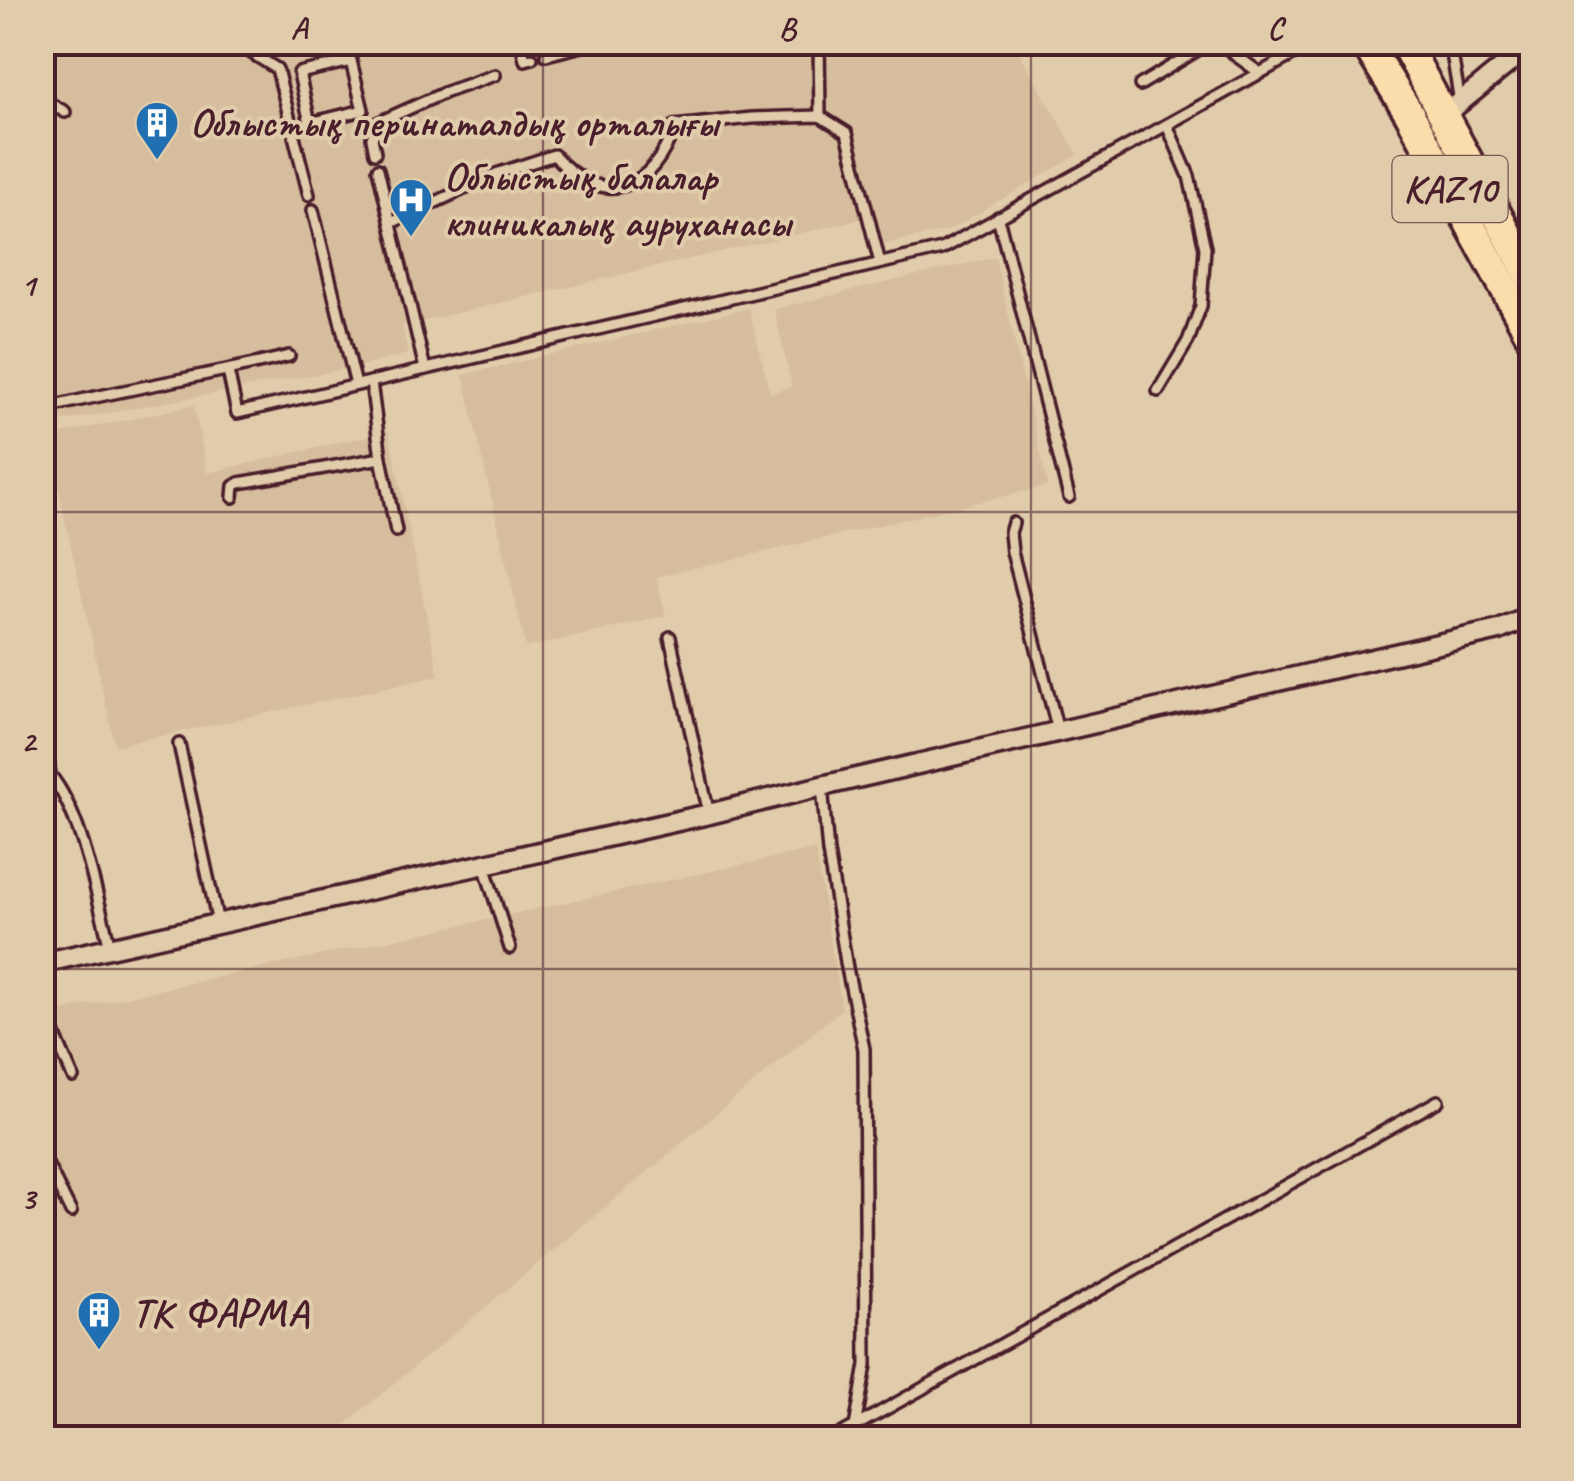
<svg xmlns="http://www.w3.org/2000/svg" width="1574" height="1481" font-family="Caveat,sans-serif">
<style>
.built{fill:#d6bd9d}
.lines{fill:none;stroke-linecap:round;stroke-linejoin:round}
.service-casing{stroke:#4a1f2b;stroke-width:16}
.minor-casing{stroke:#4a1f2b;stroke-width:25}
.primary-casing{stroke:#4a1f2b;stroke-width:35}
.service{stroke:#e0ccab;stroke-width:9}
.minor{stroke:#e0ccab;stroke-width:18}
.primary{stroke:#fbddab;stroke-width:28}
.grid{fill:none;stroke:#4a1f2b;stroke-width:2.5;stroke-opacity:0.55}
.labels{text-anchor:middle;dominant-baseline:central;stroke-width:8;stroke-linejoin:round;paint-order:stroke}
.shield{fill:#e0ccab;stroke:#775351;stroke-width:2.5}
.shield-label{font-size:38px;font-weight:bold;fill:#4a1f2b}
.poi-label{font-size:40px;font-weight:bold;fill:#4a1f2b;stroke:#e0ccab;text-anchor:start}
.neatline{fill:none;stroke:#4a1f2b;stroke-width:4}
.grid-label{font-size:32px;text-anchor:middle;font-weight:bold;fill:#4a1f2b}
</style>
<rect width="100%" height="100%" fill="#e0ccab"/>
<filter id="ink" filterUnits="userSpaceOnUse"><feTurbulence type="fractalNoise" baseFrequency=".01" numOctaves="2"/><feDisplacementMap in="SourceGraphic" scale="20" xChannelSelector="R" yChannelSelector="G"/><feConvolveMatrix kernelMatrix="1 2 1 2 8 2 1 2 1" color-interpolation-filters="sRGB"/></filter>
<g filter="url(#ink)">
<g class="built">
<polygon points="42,43 1014,43 1078,155 947,231 881,245 874,216 402,326 408,354 352,368 64,421 43,410"/>
<polygon points="995,257 1048,486 657,577 666,616 526,648 463,375 749,308 770,393 792,387 774,309"/>
<polygon points="194,405 207,473 389,431 439,676 115,746 47,437"/>
<polygon points="815,849 842,1009 329,1438 43,1438 42,1015"/>
</g>
<g class="lines">
<defs>
<g id="service">
<polyline points="234,42 277,69 309,195"/>
<polyline points="345,42 351,61"/>
<polyline points="521,42 525,60 532,58"/>
<polyline points="819,42 820,116"/>
<polyline points="1224,42 1235,55 1260,73"/>
<polyline points="1450,42 1460,102"/>
<polyline points="546,55 598,42"/>
<polygon points="351,61 363,110 310,123 299,73"/>
<polyline points="1140,85 1211,42"/>
<polyline points="42,99 65,112"/>
<polyline points="375,153 372,138 379,122 446,92 495,75"/>
<polyline points="378,169 425,369"/>
<polyline points="313,210 356,385"/>
<polyline points="998,217 1069,497"/>
<path d="M 391,223 L 496,174 L 554,155 C 601,209 654,192 674,126 L 752,118 L 820,116 L 847,133 L 880,263"/>
<polyline points="228,371 237,413 942,249 1316,42"/>
<polyline points="371,382 381,458 396,531"/>
<polyline points="1158,391 1188,341 1201,306 1205,248 1189,176 1167,125"/>
<path d="M 42,409 C 124,389 207,376 289,356"/>
<polyline points="233,497 234,486 239,483 381,458"/>
<polyline points="1013,523 1010,533 1012,552 1058,731"/>
<polyline points="670,637 709,814"/>
<polyline points="42,709 50,775"/>
<polyline points="179,744 218,923"/>
<path d="M 42,777 L 50,775 C 82,813 97,898 110,947"/>
<polyline points="822,786 828,852 847,968 864,1049 866,1365 855,1427"/>
<polyline points="484,865 510,948"/>
<polyline points="42,1005 73,1077"/>
<polyline points="42,1154 71,1212"/>
<polyline points="834,1438 1438,1101"/>
</g>
<g id="minor">
<polyline points="1442,117 1532,44"/>
<polyline points="42,963 709,814 822,786 1499,630 1532,616"/>
</g>
<g id="primary">
<polyline points="1365,42 1409,113 1532,338"/>
<polyline points="1404,42 1532,280"/>
</g>
</defs>
<use href="#service" class="service-casing"/>
<use href="#minor" class="minor-casing"/>
<use href="#primary" class="primary-casing"/>
<use href="#service" class="service"/>
<use href="#minor" class="minor"/>
<use href="#primary" class="primary"/>
</g>
</g>
<path class="grid" d="M 543,42 L 543,1438M 1031,42 L 1031,1438M 42,512 L 1532,512M 42,969 L 1532,969"/>
<defs>
<symbol id="building-pin" viewBox="-11 -11 22 30"><path d="M0 17L-7.5 6A9.5 9.5 0 1 1 7.5 6Z" fill="#1f6fb2" stroke="#e0ccab"/><path d="M-4-6H4V6H1V3H-1V6H-4ZM-2.5-4.3h1.7v1.8h-1.7ZM.8-4.3h1.7v1.8H.8ZM-2.5-1h1.7V.8h-1.7ZM.8-1h1.7V.8H.8Z" fill="#fff"/></symbol>
<symbol id="hospital-pin" viewBox="-11 -11 22 30"><path d="M0 17L-7.5 6A9.5 9.5 0 1 1 7.5 6Z" fill="#1f6fb2" stroke="#e0ccab"/><path d="M-5-5h3v3.5h4V-5h3V5h-3V1.5h-4V5h-3Z" fill="#fff"/></symbol>
</defs>
<g fill-rule="evenodd">
<use href="#building-pin" x="132" y="98" width="50" height="68"/>
<use href="#hospital-pin" x="386" y="175" width="50" height="68"/>
<use href="#building-pin" x="74" y="1288" width="50" height="68"/>
</g>
<g class="labels">
<rect class="shield" x="1392.5" y="156" width="115" height="66" rx="8"/>
<g class="shield-label">
<text x="1450" y="189">KAZ10</text>
</g>
<g class="poi-label">
<text x="190" y="123">Облыстық перинаталдық орталығы</text>
<text x="444" y="177">Облыстық балалар<tspan x="444" dy="46">клиникалық ауруханасы</tspan></text>
<text x="132" y="1313">ТК ФАРМА</text>
</g>
</g>
<rect width="1574" height="1481" fill="none" stroke="#e0ccab" stroke-width="110"/>
<rect x="55" y="55" width="1464" height="1371" class="neatline"/>
<g class="grid-label">
<text x="299" y="39">A</text>
<text x="787" y="39">B</text>
<text x="1275" y="39">C</text>
<text x="28" y="295">1</text>
<text x="28" y="752">2</text>
<text x="28" y="1209">3</text>
</g>
</svg>
